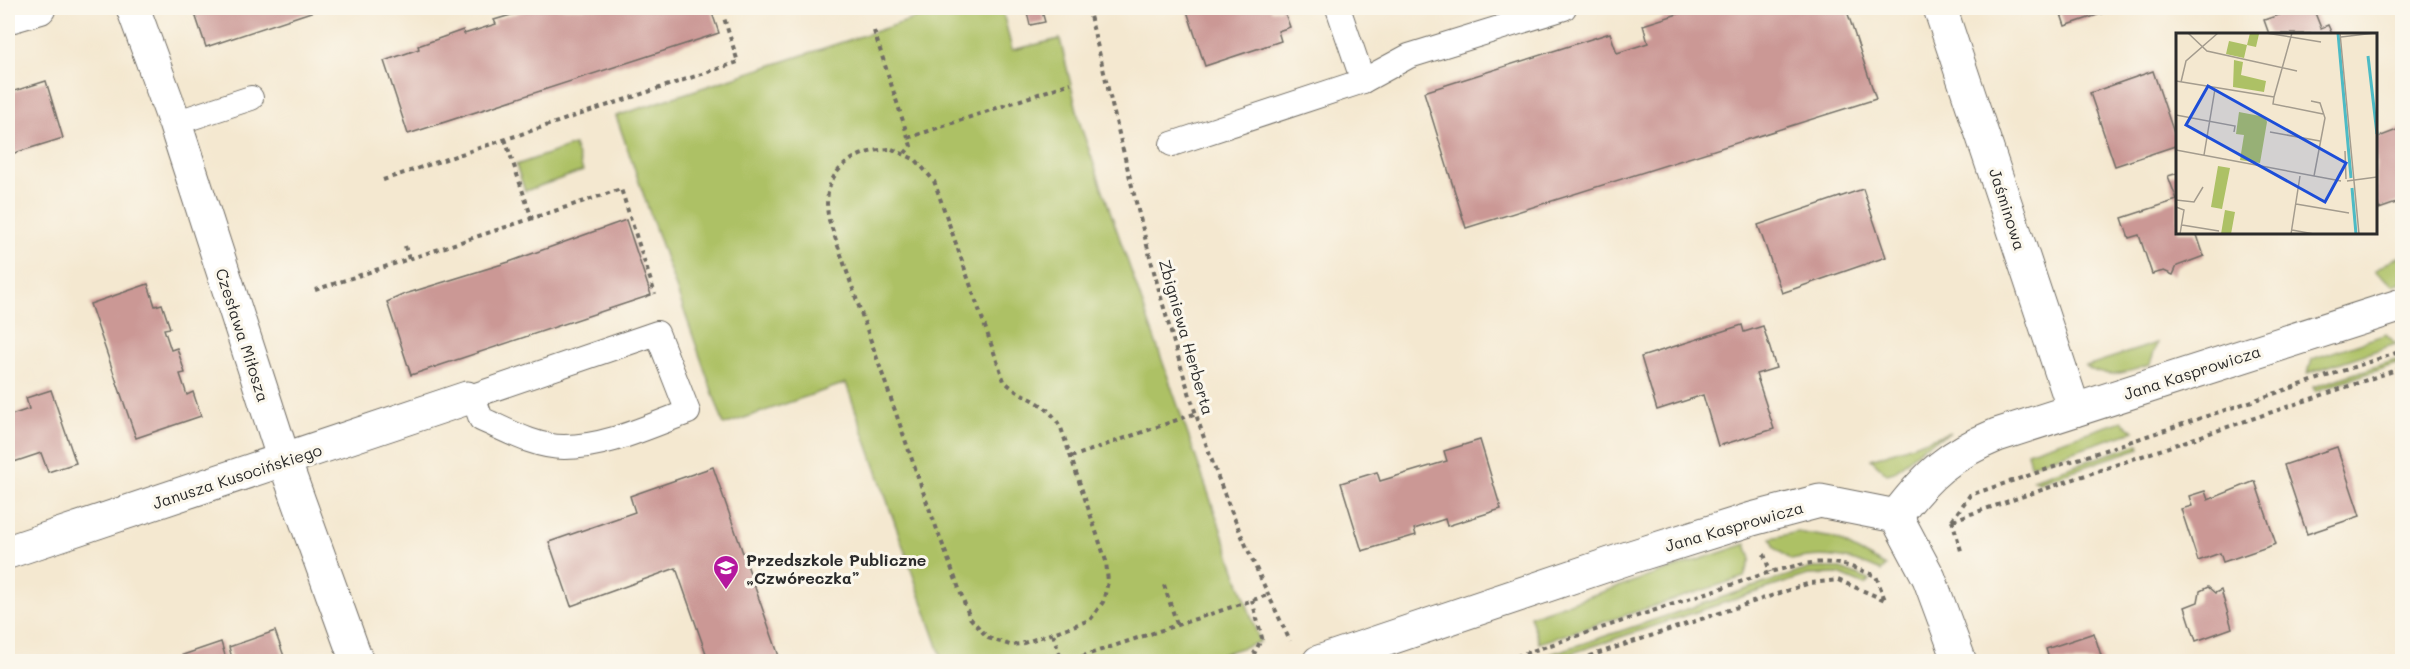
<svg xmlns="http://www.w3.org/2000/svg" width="2410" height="669" font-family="Mali,sans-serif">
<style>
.green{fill:#adc165;stroke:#6c7648;stroke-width:1.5}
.building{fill:#cb9895}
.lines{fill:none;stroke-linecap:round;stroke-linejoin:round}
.lane-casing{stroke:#716d65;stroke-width:26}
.street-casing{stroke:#716d65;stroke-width:35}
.secondary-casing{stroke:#716d65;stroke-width:35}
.path{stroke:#716d65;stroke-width:4;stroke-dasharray:4.5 4.5;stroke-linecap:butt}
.lane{stroke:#fff;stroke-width:24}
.street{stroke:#fff;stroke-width:33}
.secondary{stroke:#fff;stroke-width:33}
.labels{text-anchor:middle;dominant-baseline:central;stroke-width:6;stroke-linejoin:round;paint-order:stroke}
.street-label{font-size:16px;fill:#2b2b2b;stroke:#fbf7ec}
.poi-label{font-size:16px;font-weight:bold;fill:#2b2b2b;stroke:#fbf7ec;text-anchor:start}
.inset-river{fill:none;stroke:#4dbbc5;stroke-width:3}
.inset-road{fill:none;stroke:#a49c8e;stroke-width:1.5}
.view{fill:#1d4ed8;fill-opacity:0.15;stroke:#1d4ed8;stroke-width:3}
.inset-edge{fill:none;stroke:#2b2b2b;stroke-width:3}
</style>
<rect width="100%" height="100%" fill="#fbf7ec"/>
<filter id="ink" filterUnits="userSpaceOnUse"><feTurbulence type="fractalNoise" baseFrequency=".0167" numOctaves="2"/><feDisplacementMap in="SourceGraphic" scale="12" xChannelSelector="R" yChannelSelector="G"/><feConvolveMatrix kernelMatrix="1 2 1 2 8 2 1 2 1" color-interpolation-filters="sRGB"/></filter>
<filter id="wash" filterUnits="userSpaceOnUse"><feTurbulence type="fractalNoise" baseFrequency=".008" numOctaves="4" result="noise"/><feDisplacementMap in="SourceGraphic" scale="24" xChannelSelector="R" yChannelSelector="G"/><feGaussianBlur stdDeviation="1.35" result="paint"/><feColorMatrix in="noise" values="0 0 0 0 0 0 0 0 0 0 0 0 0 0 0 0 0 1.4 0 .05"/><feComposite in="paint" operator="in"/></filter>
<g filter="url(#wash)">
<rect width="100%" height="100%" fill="#f4e8d0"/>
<g class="green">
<polygon points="947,8 1002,8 1012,50 1060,39 1081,127 1260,642 1200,661 943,661 846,383 724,425 616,116"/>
<polygon points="574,145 583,171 525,191 516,165"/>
<polygon points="2402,256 2402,282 2393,285 2375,271 2392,259"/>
<polygon points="2386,334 2396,344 2308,373 2312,359"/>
<path d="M 2157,343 L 2150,365 C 2131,371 2104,381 2086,366 Z"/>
<polygon points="2402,358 2402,362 2315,391 2313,387"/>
<polygon points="2122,421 2134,431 2030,465 2027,452"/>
<polygon points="1951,432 1924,446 1894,472 1887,474 1871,459"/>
<polygon points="2139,444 2140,448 2039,482 2033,479"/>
<path d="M 1797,532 L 1834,538 L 1886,566 L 1881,571 C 1851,557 1823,552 1791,560 L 1775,548 L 1771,538 Z"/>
<polygon points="1746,544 1751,559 1744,577 1539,643 1530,616"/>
<polygon points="1811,568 1838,568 1870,580 1865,585 1839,574 1808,575 1548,661 1530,661"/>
</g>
<g id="blocks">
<g class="building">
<polygon points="193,8 323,8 206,47"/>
<polygon points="534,8 719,8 711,10 719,33 408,134 384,61 419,49 418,46 463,30 464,34 496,24 494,20"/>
<polygon points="1026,8 1041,8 1045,22 1030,25"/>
<polygon points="1186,8 1270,8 1271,11 1283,8 1290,27 1278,31 1281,41 1205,66"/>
<polygon points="1697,8 1846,8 1876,99 1466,228 1424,92 1610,33 1617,53 1648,43 1643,25"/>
<polygon points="2059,8 2118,8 2065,26"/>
<polygon points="2300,8 2313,8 2321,28 2328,25 2332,34 2269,34 2264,20"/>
<polygon points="2153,71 2178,145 2115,166 2090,93"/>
<polygon points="46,81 63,138 8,155 8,93"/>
<polygon points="2402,128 2402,201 2379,209 2376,198 2376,138"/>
<polygon points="2178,173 2178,232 2196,232 2204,256 2177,266 2173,275 2164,271 2152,274 2139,235 2129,238 2122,218 2177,200 2168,176"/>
<polygon points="1863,189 1886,257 1782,293 1758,225"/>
<polygon points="626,220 651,295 411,375 387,302 405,294 509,262"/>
<polygon points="148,284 155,306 162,304 170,328 164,329 171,350 177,348 185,373 180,374 187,395 193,392 201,416 136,438 90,304"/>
<polygon points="1742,325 1744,332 1763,326 1776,368 1756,374 1774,429 1718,446 1703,395 1657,410 1641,357"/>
<polygon points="51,390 76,463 48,472 41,453 8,464 8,416 29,409 26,398"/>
<polygon points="1480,440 1501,509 1447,526 1445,519 1414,529 1416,535 1362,551 1341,483 1377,472 1380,481 1447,461 1444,451"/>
<polygon points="2337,447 2360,516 2307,534 2284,465"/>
<polygon points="713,467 781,662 709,662 676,568 571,606 549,542 635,512 630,496"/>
<polygon points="2255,481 2276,544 2223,562 2220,553 2198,561 2181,509 2192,506 2189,496 2205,491 2208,500"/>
<polygon points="2208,587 2215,593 2221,590 2232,628 2196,641 2185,607 2198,602 2200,591"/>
<polygon points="275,631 286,662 233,662 229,647"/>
<polygon points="2094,633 2103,662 2050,662 2046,649"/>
<polygon points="221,642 227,662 175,662 174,658"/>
</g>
</g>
</g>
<g filter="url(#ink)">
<use href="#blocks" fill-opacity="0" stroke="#716d65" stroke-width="1.5"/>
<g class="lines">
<defs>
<g id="lane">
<polyline points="1338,8 1363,81"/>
<polyline points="175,123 251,98"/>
<polyline points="1172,144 1363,81 1409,56 1564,8"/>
<path d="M 467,398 L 657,333 L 688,412 C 649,426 607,447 564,447 C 535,447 506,430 481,419 L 473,396"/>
</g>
<g id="street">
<polyline points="133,8 175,123 284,460 357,662"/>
<polyline points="1940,8 2074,410"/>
<polyline points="8,17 39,8"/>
<path d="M 1896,516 C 1928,474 1949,455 1997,435 L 2402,305"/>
<polyline points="8,552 467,398"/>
</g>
<polyline id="secondary" points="1319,662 1631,557 1752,519 1820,501 1896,516 1929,578 1960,662"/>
</defs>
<use href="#lane" class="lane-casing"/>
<use href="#street" class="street-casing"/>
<use href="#secondary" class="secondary-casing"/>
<g class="path">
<path d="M 1088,8 C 1126,158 1159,312 1211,458 C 1233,521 1262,581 1290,641"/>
<polyline points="874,31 911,146 905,153"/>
<polyline points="908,138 1071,83"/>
<polyline points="505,139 532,219"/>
<path d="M 892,149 L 916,160 L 934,181 L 1004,381 C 1026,402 1044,397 1061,428 L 1106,561 L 1108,582 L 1103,602 L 1090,620 L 1021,644 L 1010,645 L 988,638 L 970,618 L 926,500 L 829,220 C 819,175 849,150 892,149 Z"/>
<polyline points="383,180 738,62 724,18"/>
<polyline points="405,246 409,259"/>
<polyline points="315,290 621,189 655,294"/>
<polyline points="1071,457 1197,413"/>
<polyline points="1952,520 1970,495 2402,351"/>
<polyline points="1952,520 1962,554"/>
<polyline points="1953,520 2402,368"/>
<polyline points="1764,554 1770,572"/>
<polyline points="1164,585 1177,624"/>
<polyline points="1252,600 1262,638 1254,654"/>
<polyline points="1053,634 1062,662"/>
<polyline points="1065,662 1268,595"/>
<path d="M 1499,662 L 1770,572 C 1818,560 1829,557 1876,576 L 1885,600"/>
<polyline points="1572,662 1810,583 1838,580 1885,600"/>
</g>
<use href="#lane" class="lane"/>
<use href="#street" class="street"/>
<use href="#secondary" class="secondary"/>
</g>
</g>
<defs>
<symbol id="school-pin" viewBox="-11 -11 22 30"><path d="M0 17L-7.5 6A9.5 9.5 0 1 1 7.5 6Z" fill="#b5179e" stroke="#fbf7ec"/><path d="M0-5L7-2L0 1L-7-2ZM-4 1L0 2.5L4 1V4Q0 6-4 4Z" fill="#fff"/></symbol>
</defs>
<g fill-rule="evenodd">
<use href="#school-pin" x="711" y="553" width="30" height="40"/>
</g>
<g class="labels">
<g class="street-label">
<text transform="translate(2008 209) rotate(72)">Jaśminowa</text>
<text transform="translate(243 335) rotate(72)">Czesława Miłosza</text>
<text transform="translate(1187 337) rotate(74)">Zbigniewa Herberta</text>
<text transform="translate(2192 372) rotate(-18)">Jana Kasprowicza</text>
<text transform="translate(237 476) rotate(-18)">Janusza Kusocińskiego</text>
<text transform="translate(1734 526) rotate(-16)">Jana Kasprowicza</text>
</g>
<g class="poi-label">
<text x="746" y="559">Przedszkole Publiczne<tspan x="746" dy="18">„Czwóreczka”</tspan></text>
</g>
</g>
<g transform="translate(2176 33)">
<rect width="201" height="201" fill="#f4e8d0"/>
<path d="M 74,0 L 83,1 L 80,14 L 71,12 L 68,25 L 50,21 L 53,8 L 71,12 ZM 58,27 L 67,29 L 65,42 L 90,48 L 88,59 L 57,54 ZM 63,79 L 89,84 L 91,89 L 84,130 L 64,127 L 68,102 L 60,101 ZM 42,133 L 54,135 L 46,176 L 35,174 ZM 49,177 L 59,179 L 55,201 L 45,201 Z" fill="#adc165"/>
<path class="inset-river" d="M 162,0 L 175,145M 192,23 L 201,101M 176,155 L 180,201"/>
<path class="inset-road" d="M 12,0 L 31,18 L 121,38M 90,0 L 145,9M 164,0 L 183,201M 165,4 L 199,0M 0,48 L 98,64M 5,49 L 10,28 L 42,0M 98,64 L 116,0M 98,64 L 97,71 L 147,81M 135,68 L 144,70 L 149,85 L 138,143M 0,82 L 59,93 L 58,99M 94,99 L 144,108M 0,117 L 165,148M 169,118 L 170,146M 28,122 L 39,56M 171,148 L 201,144M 0,167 L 18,169 L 27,154M 120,171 L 173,180M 0,174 L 8,177 L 4,201M 6,192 L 43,198M 116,197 L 138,201M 115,201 L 124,143"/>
<path class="view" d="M 32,53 L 170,130 L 149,169 L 10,92 Z"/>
<rect width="201" height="201" class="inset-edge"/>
</g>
<rect width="2410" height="669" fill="none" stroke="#fbf7ec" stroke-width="30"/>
</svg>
